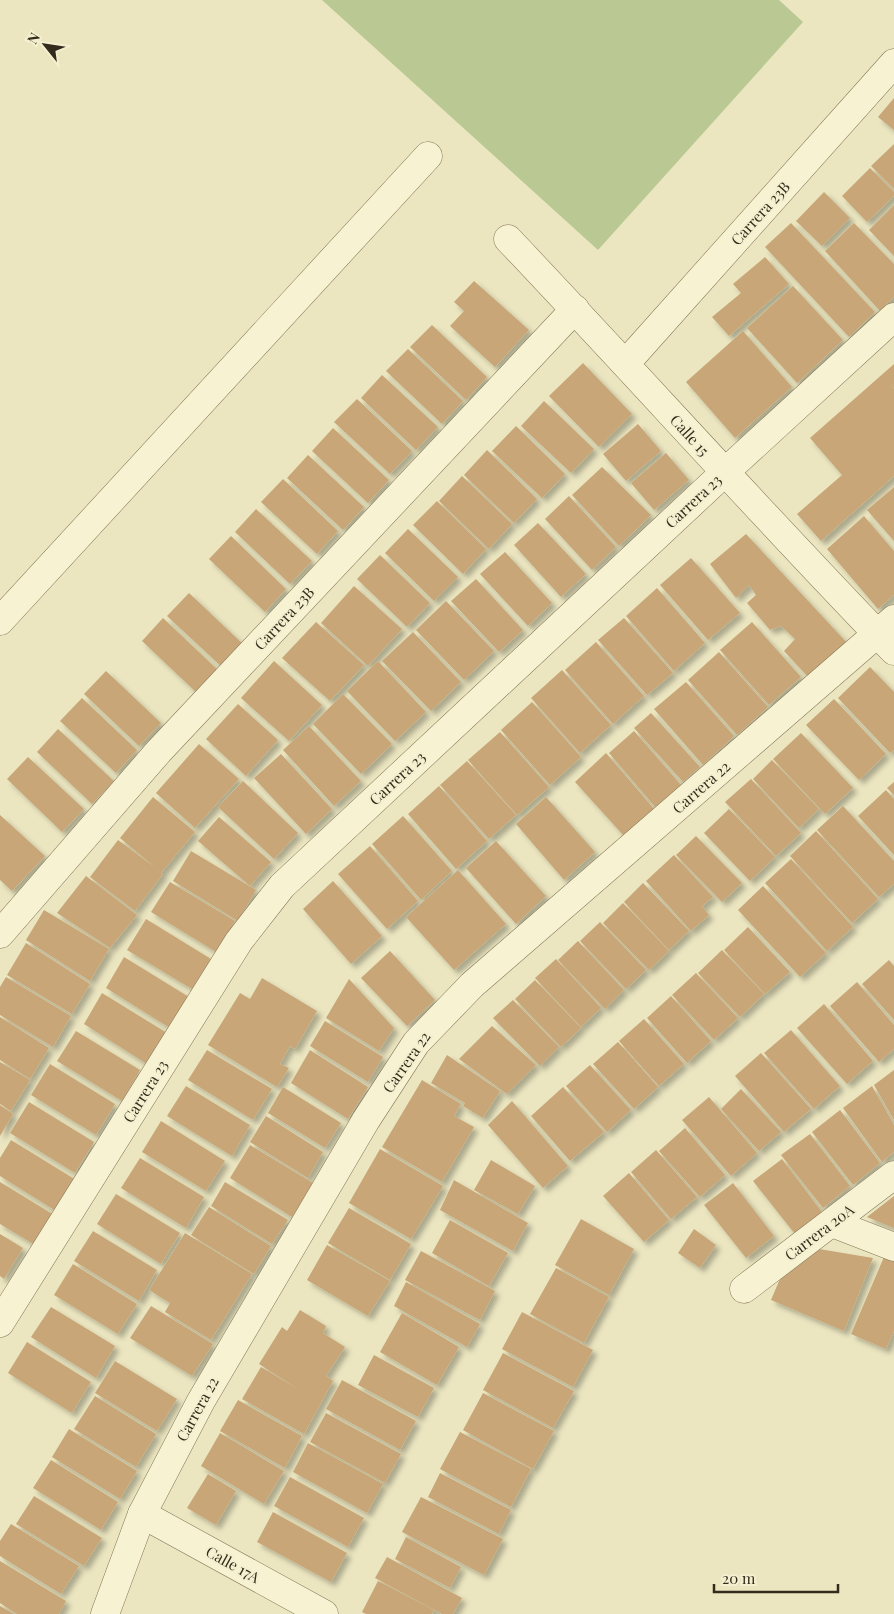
<svg xmlns="http://www.w3.org/2000/svg" width="894" height="1614" font-family="'Playfair Display',serif">
<style>
.pitch{fill:#bac994}
.building{fill:#c8a677;filter:url(#shadow)}
.lines{fill:none;stroke-linecap:round;stroke-linejoin:round}
.minor-casing{stroke:#837659;stroke-width:29}
.minor{stroke:#f7f2d2;stroke-width:28}
.labels{text-anchor:middle;dominant-baseline:central;stroke-width:4;stroke-linejoin:round;paint-order:stroke}
.street-label{font-size:15px;fill:#332b1c;stroke:#f3efcf}
</style>
<defs>
<filter id="shadow"><feDropShadow dx="4.5" dy="4.5" stdDeviation="2.5" flood-color="#0004"/></filter>
</defs>
<rect width="100%" height="100%" fill="#ebe6c0"/>
<polygon class="pitch" points="322,0 779,0 803,22 598,250"/>
<g class="building">
<polygon points="894,98 894,130 878,117"/>
<polygon points="894,144 894,189 871,166"/>
<polygon points="870,168 894,192 894,196 867,222 842,196"/>
<polygon points="824,192 850,218 822,246 796,221"/>
<polygon points="894,205 894,256 869,230"/>
<polygon points="791,223 875,312 849,337 765,247"/>
<polygon points="854,223 894,264 894,297 880,311 825,251"/>
<polygon points="765,257 789,284 729,336 712,317 741,293 733,284"/>
<polygon points="474,281 529,330 495,367 450,326 464,311 454,302"/>
<polygon points="793,286 843,340 797,383 747,328"/>
<polygon points="432,325 487,377 466,400 410,347"/>
<polygon points="743,331 792,387 735,438 686,382"/>
<polygon points="408,349 463,401 442,424 386,371"/>
<polygon points="583,363 632,414 599,447 549,396"/>
<polygon points="894,364 894,388 890,384 894,389 894,476 821,541 797,514 842,475 810,438"/>
<polygon points="382,375 438,427 416,450 361,398"/>
<polygon points="357,399 412,451 390,474 334,422"/>
<polygon points="544,401 594,449 571,473 521,426"/>
<polygon points="638,424 661,451 626,481 603,454"/>
<polygon points="516,426 565,474 542,498 492,451"/>
<polygon points="333,428 389,480 368,503 312,451"/>
<polygon points="487,450 537,499 514,523 464,475"/>
<polygon points="666,453 689,480 654,510 631,483"/>
<polygon points="308,455 364,507 343,530 287,478"/>
<polygon points="602,467 651,515 619,546 572,495"/>
<polygon points="462,476 512,524 489,549 439,501"/>
<polygon points="283,479 338,531 317,554 261,502"/>
<polygon points="894,487 894,541 867,510"/>
<polygon points="569,496 616,547 592,570 545,519"/>
<polygon points="437,501 486,549 463,574 413,525"/>
<polygon points="256,509 312,561 290,584 235,532"/>
<polygon points="864,516 894,551 894,595 878,609 827,549"/>
<polygon points="538,523 586,574 561,597 514,545"/>
<polygon points="408,529 458,577 434,601 385,553"/>
<polygon points="746,534 849,645 809,678 784,651 795,639 781,626 770,630 747,603 756,595 749,585 736,598 710,564"/>
<polygon points="231,536 286,589 265,612 209,559"/>
<polygon points="505,552 552,603 528,626 480,574"/>
<polygon points="380,555 430,603 407,627 357,579"/>
<polygon points="691,558 740,613 708,640 660,585"/>
<polygon points="476,579 523,630 499,652 451,601"/>
<polygon points="354,586 402,629 368,666 321,623"/>
<polygon points="657,588 705,643 674,671 626,616"/>
<polygon points="189,593 244,645 223,668 167,616"/>
<polygon points="446,601 494,651 464,680 416,630"/>
<polygon points="163,618 218,670 197,693 142,641"/>
<polygon points="624,618 673,673 647,695 598,640"/>
<polygon points="316,622 364,665 330,701 282,658"/>
<polygon points="752,622 801,677 769,705 720,650"/>
<polygon points="413,632 461,682 431,711 382,661"/>
<polygon points="596,642 644,696 613,724 565,670"/>
<polygon points="719,652 768,707 737,735 688,680"/>
<polygon points="274,661 322,705 289,741 241,698"/>
<polygon points="378,661 426,712 395,741 347,691"/>
<polygon points="870,667 894,692 894,750 890,753 838,698"/>
<polygon points="562,670 611,725 580,753 531,698"/>
<polygon points="106,671 161,723 139,746 84,694"/>
<polygon points="686,682 734,736 703,765 654,709"/>
<polygon points="343,694 392,744 361,774 313,724"/>
<polygon points="82,698 137,750 116,773 60,721"/>
<polygon points="834,699 886,754 859,780 806,725"/>
<polygon points="532,702 581,757 550,785 501,730"/>
<polygon points="238,704 278,740 246,776 206,739"/>
<polygon points="651,713 700,767 683,782 634,728"/>
<polygon points="309,726 361,781 334,806 283,750"/>
<polygon points="58,729 114,781 92,804 37,752"/>
<polygon points="634,731 682,786 656,808 609,753"/>
<polygon points="500,732 549,787 517,815 468,760"/>
<polygon points="801,733 853,788 825,814 773,759"/>
<polygon points="199,744 239,779 195,828 156,793"/>
<polygon points="606,753 654,809 624,836 575,782"/>
<polygon points="281,754 332,809 306,834 254,778"/>
<polygon points="28,757 84,809 62,832 7,779"/>
<polygon points="772,760 819,809 799,828 753,779"/>
<polygon points="467,761 516,815 489,839 440,785"/>
<polygon points="751,779 801,833 776,856 725,802"/>
<polygon points="243,781 298,833 274,859 218,807"/>
<polygon points="894,782 894,795 887,788"/>
<polygon points="439,786 487,841 456,869 408,814"/>
<polygon points="886,790 894,799 894,855 858,816"/>
<polygon points="153,797 195,832 161,873 163,874 135,911 90,877 118,840 156,868 120,838"/>
<polygon points="546,797 595,852 564,880 516,824"/>
<polygon points="843,806 894,861 894,884 879,897 817,830"/>
<polygon points="729,809 775,857 750,881 704,833"/>
<polygon points="0,815 45,856 12,891 0,880"/>
<polygon points="403,816 452,871 421,900 372,844"/>
<polygon points="219,817 271,862 250,886 198,841"/>
<polygon points="816,831 878,899 852,923 790,856"/>
<polygon points="696,836 742,883 722,902 676,855"/>
<polygon points="496,841 546,896 516,924 466,868"/>
<polygon points="370,846 418,901 387,929 338,874"/>
<polygon points="191,851 256,890 238,921 173,881"/>
<polygon points="674,855 713,897 702,906 709,915 691,931 646,881"/>
<polygon points="791,859 853,927 827,951 765,883"/>
<polygon points="458,870 506,924 454,970 406,917"/>
<polygon points="86,876 137,915 110,948 57,913"/>
<polygon points="333,881 382,936 351,964 303,909"/>
<polygon points="170,882 235,921 216,952 151,912"/>
<polygon points="643,883 689,931 669,950 624,902"/>
<polygon points="763,886 826,953 800,977 738,910"/>
<polygon points="623,903 669,951 649,970 603,923"/>
<polygon points="44,910 109,949 90,981 26,940"/>
<polygon points="146,919 211,959 192,989 127,950"/>
<polygon points="600,922 646,970 626,989 580,941"/>
<polygon points="748,927 790,972 765,994 724,950"/>
<polygon points="578,941 624,990 605,1009 558,960"/>
<polygon points="26,943 90,984 72,1014 7,975"/>
<polygon points="722,950 764,994 740,1017 698,973"/>
<polygon points="390,951 435,1000 407,1026 361,978"/>
<polygon points="124,957 189,997 170,1028 106,988"/>
<polygon points="556,959 601,1008 581,1027 535,978"/>
<polygon points="889,960 894,966 894,1020 862,984"/>
<polygon points="696,973 738,1018 714,1040 672,995"/>
<polygon points="6,977 71,1016 53,1047 0,1015 0,987"/>
<polygon points="262,978 317,1011 295,1049 290,1046 280,1064 289,1068 277,1087 208,1045 240,993 250,999"/>
<polygon points="349,979 394,1028 379,1051 326,1018"/>
<polygon points="535,980 581,1028 561,1047 515,999"/>
<polygon points="857,982 894,1025 894,1049 879,1062 830,1006"/>
<polygon points="102,993 167,1033 147,1064 84,1024"/>
<polygon points="671,996 711,1041 687,1063 647,1018"/>
<polygon points="513,1000 559,1047 540,1066 493,1018"/>
<polygon points="824,1004 873,1061 847,1084 797,1028"/>
<polygon points="0,1017 49,1048 30,1079 0,1060"/>
<polygon points="644,1019 684,1064 659,1086 619,1041"/>
<polygon points="325,1021 383,1057 368,1082 310,1046"/>
<polygon points="492,1026 536,1065 507,1094 459,1059"/>
<polygon points="791,1030 840,1086 814,1109 764,1053"/>
<polygon points="76,1031 140,1070 122,1101 57,1061"/>
<polygon points="618,1042 658,1087 634,1109 593,1064"/>
<polygon points="207,1050 272,1089 253,1120 188,1080"/>
<polygon points="310,1050 368,1087 348,1119 291,1083"/>
<polygon points="761,1053 811,1109 784,1132 735,1076"/>
<polygon points="447,1055 500,1091 483,1118 463,1106 465,1103 431,1083"/>
<polygon points="0,1062 30,1080 11,1111 0,1104"/>
<polygon points="50,1064 115,1104 96,1135 31,1095"/>
<polygon points="590,1065 631,1110 607,1132 566,1086"/>
<polygon points="894,1070 894,1120 874,1085"/>
<polygon points="422,1080 461,1104 454,1116 474,1127 442,1182 382,1147"/>
<polygon points="186,1086 250,1125 232,1156 167,1116"/>
<polygon points="872,1086 894,1125 894,1152 882,1162 843,1108"/>
<polygon points="283,1087 341,1123 325,1148 268,1113"/>
<polygon points="563,1087 604,1132 570,1161 531,1116"/>
<polygon points="741,1089 781,1132 759,1151 721,1109"/>
<polygon points="709,1097 757,1153 731,1176 682,1120"/>
<polygon points="512,1101 568,1166 543,1188 488,1125"/>
<polygon points="29,1102 94,1142 75,1173 10,1133"/>
<polygon points="0,1105 13,1114 0,1136"/>
<polygon points="840,1110 880,1163 853,1185 812,1132"/>
<polygon points="266,1116 323,1152 308,1178 250,1142"/>
<polygon points="161,1121 225,1161 206,1191 142,1152"/>
<polygon points="685,1128 725,1175 700,1197 659,1151"/>
<polygon points="810,1134 850,1186 823,1208 781,1155"/>
<polygon points="11,1140 76,1180 56,1211 0,1176 0,1158"/>
<polygon points="250,1145 313,1183 292,1217 230,1178"/>
<polygon points="380,1149 443,1186 411,1239 349,1203"/>
<polygon points="656,1150 697,1197 671,1219 631,1172"/>
<polygon points="140,1158 204,1197 186,1228 121,1188"/>
<polygon points="782,1159 822,1212 795,1234 753,1181"/>
<polygon points="491,1160 535,1186 518,1214 474,1190"/>
<polygon points="629,1173 669,1220 644,1242 603,1196"/>
<polygon points="454,1180 528,1223 513,1251 440,1210"/>
<polygon points="0,1182 54,1215 35,1245 0,1224"/>
<polygon points="225,1182 288,1220 272,1244 211,1206"/>
<polygon points="733,1183 774,1236 746,1258 704,1205"/>
<polygon points="116,1194 180,1233 161,1264 97,1224"/>
<polygon points="894,1196 894,1228 867,1217"/>
<polygon points="209,1207 271,1246 254,1274 191,1235"/>
<polygon points="349,1208 411,1244 390,1280 328,1243"/>
<polygon points="581,1219 634,1249 609,1295 555,1265"/>
<polygon points="450,1220 508,1253 489,1286 432,1253"/>
<polygon points="694,1229 716,1245 700,1268 678,1253"/>
<polygon points="93,1231 157,1270 139,1301 74,1261"/>
<polygon points="185,1233 252,1274 211,1340 165,1312 170,1303 149,1290"/>
<polygon points="0,1234 23,1248 4,1279 0,1276"/>
<polygon points="327,1245 390,1281 368,1316 307,1280"/>
<polygon points="813,1248 873,1258 844,1331 771,1300 785,1267"/>
<polygon points="421,1251 495,1291 480,1320 405,1280"/>
<polygon points="884,1257 894,1261 894,1331 886,1349 851,1334"/>
<polygon points="73,1264 137,1304 118,1334 54,1295"/>
<polygon points="556,1268 609,1297 584,1343 530,1314"/>
<polygon points="406,1282 480,1324 467,1347 394,1306"/>
<polygon points="151,1306 213,1344 192,1376 130,1338"/>
<polygon points="51,1307 115,1346 96,1378 31,1337"/>
<polygon points="300,1310 326,1326 323,1333 345,1347 326,1376 333,1381 304,1434 242,1399 261,1367 301,1391 259,1364 282,1327 287,1331"/>
<polygon points="522,1312 593,1350 573,1387 502,1349"/>
<polygon points="402,1313 459,1347 437,1385 380,1352"/>
<polygon points="27,1342 91,1382 72,1413 8,1373"/>
<polygon points="503,1353 574,1391 553,1428 483,1390"/>
<polygon points="374,1355 434,1388 418,1417 358,1385"/>
<polygon points="115,1361 177,1399 157,1431 95,1393"/>
<polygon points="342,1380 416,1421 400,1450 326,1409"/>
<polygon points="483,1393 554,1431 533,1469 463,1430"/>
<polygon points="95,1396 156,1434 136,1467 74,1429"/>
<polygon points="238,1400 302,1436 285,1468 220,1431"/>
<polygon points="326,1413 401,1454 385,1483 310,1442"/>
<polygon points="69,1429 137,1471 120,1499 52,1457"/>
<polygon points="460,1432 531,1469 511,1507 440,1469"/>
<polygon points="220,1433 284,1471 264,1504 201,1466"/>
<polygon points="308,1443 383,1484 367,1513 293,1472"/>
<polygon points="51,1460 118,1502 101,1530 33,1488"/>
<polygon points="440,1473 511,1510 499,1534 428,1497"/>
<polygon points="208,1474 236,1491 216,1525 187,1508"/>
<polygon points="290,1477 364,1518 348,1547 274,1506"/>
<polygon points="34,1496 102,1538 84,1566 16,1524"/>
<polygon points="421,1497 503,1539 484,1575 402,1532"/>
<polygon points="273,1512 347,1553 331,1582 257,1542"/>
<polygon points="11,1524 79,1566 61,1594 0,1556 0,1541"/>
<polygon points="406,1537 461,1567 450,1588 395,1559"/>
<polygon points="387,1557 462,1598 453,1614 442,1614 375,1578"/>
<polygon points="0,1561 66,1601 59,1614 17,1614 0,1603"/>
<polygon points="378,1581 434,1610 432,1614 366,1614 362,1612"/>
<polygon points="0,1606 14,1614 0,1614"/>
</g>
<g class="lines">
<defs>
<g id="minor">
<path d="M 508,239 C 638,376 763,516 894,651"/>
<polyline points="626,363 894,63"/>
<polyline points="0,621 428,156"/>
<polyline points="0,934 159,751 575,309"/>
<polyline points="832,1223 894,1247"/>
<polyline points="744,1289 894,1175"/>
<polyline points="0,1323 239,941 282,886 724,473 894,317"/>
<polyline points="142,1514 324,1614"/>
<polyline points="105,1614 142,1514 201,1401 366,1120 416,1043 472,985 894,619"/>
</g>
</defs>
<use href="#minor" class="minor-casing"/>
<use href="#minor" class="minor"/>
</g>
<g class="labels">
<g class="street-label">
<text transform="translate(760 213) rotate(-48)">Carrera 23B</text>
<text transform="translate(690 435) rotate(48)">Calle 15</text>
<text transform="translate(693 501) rotate(-43)">Carrera 23</text>
<text transform="translate(284 618) rotate(-47)">Carrera 23B</text>
<text transform="translate(397 778) rotate(-43)">Carrera 23</text>
<text transform="translate(701 787) rotate(-41)">Carrera 22</text>
<text transform="translate(406 1062) rotate(-55)">Carrera 22</text>
<text transform="translate(145 1091) rotate(-58)">Carrera 23</text>
<text transform="translate(819 1232) rotate(-37)">Carrera 20A</text>
<text transform="translate(197 1409) rotate(-61)">Carrera 22</text>
<text transform="translate(233 1564) rotate(29)">Calle 17A</text>
</g>
</g>
<g transform="translate(45 45) rotate(300)" stroke="#f3efcf" stroke-width="4" paint-order="stroke">
<path d="M0-4L9 19L0 12L-9 19Z" fill="#332b1c"/>
<text y="-8" font-size="14" font-weight="bold" text-anchor="middle" fill="#332b1c">N</text>
</g>
<path d="M714 1584v8h124v-8" fill="none" stroke="#332b1c" stroke-width="2.5"/>
<text x="722" y="1584" font-size="15" fill="#332b1c" stroke="#f3efcf" stroke-width="4" paint-order="stroke">20 m</text>
</svg>
